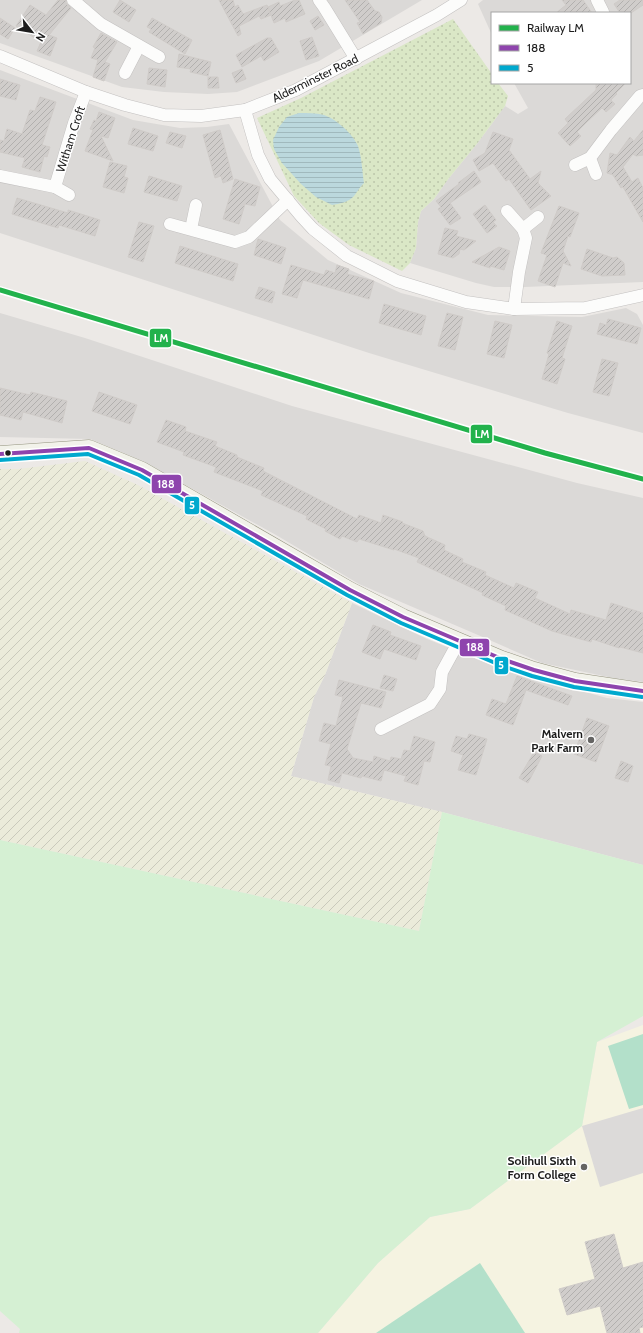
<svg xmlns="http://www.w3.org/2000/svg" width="643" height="1333" font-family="Cabin,sans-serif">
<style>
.residential{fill:#dbd9d7}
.education{fill:#f5f3e1}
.farmland{fill:url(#farmland-furrows)}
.grass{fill:url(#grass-dots)}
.park{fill:#d5f0d3}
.pitch{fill:#b3e0ca}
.parking{fill:#dcdad9}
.water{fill:url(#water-rules)}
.building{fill:url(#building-hatch);stroke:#cfcbc8}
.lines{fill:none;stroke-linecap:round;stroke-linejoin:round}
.street-casing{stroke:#c3c1c0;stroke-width:13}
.secondary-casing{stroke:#94947f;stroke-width:17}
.street{stroke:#fcfcfb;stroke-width:12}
.secondary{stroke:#f2f2ea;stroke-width:16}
.bus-1-casing{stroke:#fff;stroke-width:7}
.bus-2-casing{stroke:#fff;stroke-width:7}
.bus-1{stroke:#8e44ad;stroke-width:4}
.bus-2{stroke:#00a9ce;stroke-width:4}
.rail-1-casing{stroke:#fff;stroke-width:8}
.rail-1{stroke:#22b24c;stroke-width:5}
.bus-dot{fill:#1d1d1d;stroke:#fff;stroke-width:1.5}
.poi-dot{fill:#656463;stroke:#fff;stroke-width:1.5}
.labels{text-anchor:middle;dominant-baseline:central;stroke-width:3;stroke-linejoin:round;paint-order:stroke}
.street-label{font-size:12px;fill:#1d1d1d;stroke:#fff}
.poi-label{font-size:12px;font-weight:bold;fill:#1d1d1d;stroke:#fff;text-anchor:end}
.line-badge{stroke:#fff;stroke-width:1.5}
.badge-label{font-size:11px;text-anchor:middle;font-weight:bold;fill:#fff}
</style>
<defs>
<pattern id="farmland-furrows" width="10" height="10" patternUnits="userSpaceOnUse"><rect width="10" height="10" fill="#ebebda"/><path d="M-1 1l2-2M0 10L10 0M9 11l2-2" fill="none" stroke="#c9c9bb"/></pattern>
<pattern id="grass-dots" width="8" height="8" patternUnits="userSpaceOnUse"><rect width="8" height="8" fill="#dae7c6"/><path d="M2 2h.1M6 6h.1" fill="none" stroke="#bbc6aa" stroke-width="1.8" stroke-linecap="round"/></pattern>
<pattern id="water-rules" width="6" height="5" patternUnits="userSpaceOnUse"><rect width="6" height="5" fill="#bbd8dd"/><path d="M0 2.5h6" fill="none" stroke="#a0b9bd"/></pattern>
<pattern id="building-hatch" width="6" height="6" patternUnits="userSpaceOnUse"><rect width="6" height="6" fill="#d0cdcb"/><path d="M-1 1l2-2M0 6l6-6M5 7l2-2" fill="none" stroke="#b2b0ae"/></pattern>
</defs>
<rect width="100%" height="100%" fill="#ece9e6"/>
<g class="residential">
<polygon points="0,0 422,0 319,61 237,92 208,94 164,92 122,87 0,43"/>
<polygon points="483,0 643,0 643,282 525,287 494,287 476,283 410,263 416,248 418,222 421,211 434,199 449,178 476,145 505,106 518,114 528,108 514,83 630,83 630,13 492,13 492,35 478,4"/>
<polygon points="0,70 133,120 180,128 207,127 229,124 280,220 328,260 401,293 488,315 582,317 626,308 637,314 643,325 643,433 568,413 369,353 0,233"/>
<polygon points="0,313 85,338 292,406 577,483 643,498 643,682 613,678 542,663 478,635 359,584 276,535 142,461 90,439 0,437"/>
<polygon points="352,603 427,639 502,669 607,698 643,702 643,865 442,812 291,776 314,697 325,675"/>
</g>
<polygon class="education" points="643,1025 643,1333 318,1333 378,1263 430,1217 470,1209 582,1126 597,1042"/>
<polygon class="farmland" points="85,461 138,485 352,603 325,675 314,697 291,776 442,812 419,931 0,840 0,469 18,469"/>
<polygon class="grass" points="453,19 492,74 492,83 498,83 508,96 505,106 476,145 449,178 434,199 421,211 418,222 416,248 410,263 402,271 349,245 319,223 294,196 257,118 301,98"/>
<polygon class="park" points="442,812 643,865 643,1016 597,1042 582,1126 470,1209 430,1217 378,1263 318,1333 19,1333 20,1329 0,1311 0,840 419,931"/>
<g class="pitch">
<polygon points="643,1034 643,1105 629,1109 608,1046"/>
<polygon points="480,1263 525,1333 376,1333"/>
</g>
<polygon class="parking" points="643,1108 643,1173 600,1187 582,1126"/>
<path class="water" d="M 299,113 C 307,113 316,113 324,115 C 336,119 353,134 358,146 C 362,158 362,171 364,183 C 359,188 358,191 354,196 C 349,202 339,204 332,205 L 316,197 L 301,184 L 282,163 L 274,149 L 273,140 L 279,127 L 287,117 Z"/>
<g class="building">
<polygon points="58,0 66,0 66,3 71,8 49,35 57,38 50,56 37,51 41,42 16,26 30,5 46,15"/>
<polygon points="120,0 136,10 129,22 113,12"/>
<polygon points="219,0 233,0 235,7 238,5 243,14 267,5 271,15 261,19 259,16 239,26 241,34 238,36"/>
<polygon points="295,0 299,0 305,14 286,22 285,18 274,23 268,7 279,2 280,6"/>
<polygon points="345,0 367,0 375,11 379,12 382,17 381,23 363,34 357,23 360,22"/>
<polygon points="562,0 583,0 592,13 556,13 566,5"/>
<polygon points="620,0 643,0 643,5 631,13 620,13 614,4"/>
<polygon points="318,16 324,25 315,30 310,21"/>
<polygon points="0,18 15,28 8,39 0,34"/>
<polygon points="152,18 192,40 185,54 149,32 151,29 147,27"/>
<polygon points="101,33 117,42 105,62 110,64 104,81 93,77 98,60 91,58 95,48 93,47"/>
<polygon points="312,37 319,56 306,60 300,41"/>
<polygon points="267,38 271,38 279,52 264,61 261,56 242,67 236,55"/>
<polygon points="179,54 211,62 208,76 190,72 191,69 177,67"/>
<polygon points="149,68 167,70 165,87 147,84"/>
<polygon points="242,69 246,79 236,83 232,73"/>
<polygon points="208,77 218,77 219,88 208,88"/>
<polygon points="0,79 20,85 16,100 0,96"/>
<polygon points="596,83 626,83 616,93 617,94 611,100 615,104 606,112 602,108 588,121 577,132 581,136 570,146 558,133 568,123 565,119 596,90"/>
<polygon points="40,97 56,102 42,145 50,147 47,157 44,156 40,172 22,167 25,158 0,152 0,140 4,141 7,129 22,134 30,110 35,111"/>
<polygon points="99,112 115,118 108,138 101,136 113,161 85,151 93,130 90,129 94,120 96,121"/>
<polygon points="133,128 158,136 153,151 128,144"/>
<polygon points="220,130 233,179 223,183 221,176 215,178 203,135"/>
<polygon points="643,130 643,155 636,156 633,154 623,167 632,182 638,178 643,188 643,222 623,187 621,188 613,175 607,173 610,153 617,155 630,137 634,141"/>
<polygon points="170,132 186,136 182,148 166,143"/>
<polygon points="493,132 513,139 509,150 530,179 541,171 538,183 551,196 531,210 509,179 506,181 493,163 479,171 473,160 485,153"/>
<polygon points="110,162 127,166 124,177 128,178 124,193 103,187"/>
<polygon points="474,171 481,182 450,203 461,218 450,225 438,209 441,207 436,201 459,184 458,183"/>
<polygon points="149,176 182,186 177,201 144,192"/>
<polygon points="235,179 260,187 255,206 245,204 239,224 223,219"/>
<polygon points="17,198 68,213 68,210 100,220 95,236 59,225 58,228 12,214"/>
<polygon points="485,205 496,220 493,222 497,226 487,233 473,214"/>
<polygon points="559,206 579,213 570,237 568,236 563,251 571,266 563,263 555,287 538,281 547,255 541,253"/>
<polygon points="139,222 154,226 143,262 128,257"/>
<polygon points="445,228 458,231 456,236 476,241 464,250 460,249 459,254 453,258 438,254"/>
<polygon points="258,239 286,248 281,264 254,255"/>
<polygon points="180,246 238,264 233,281 175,263"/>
<polygon points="499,247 510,251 504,270 490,266 490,268 472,262"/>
<polygon points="587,249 613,258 617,257 624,263 625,275 602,276 581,269"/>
<polygon points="291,265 324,275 326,270 335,273 337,265 349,269 347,274 374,281 369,299 303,280 297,298 282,294"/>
<polygon points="259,287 275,292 272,303 255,298"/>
<polygon points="384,304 426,316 421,335 379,323"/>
<polygon points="447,313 463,317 455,350 438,346"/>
<polygon points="608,319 641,328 637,344 597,334 600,323 606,325"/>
<polygon points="495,321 512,325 504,358 487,354"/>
<polygon points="557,321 572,326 562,358 565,359 557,384 542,379 549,354 547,353"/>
<polygon points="602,359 618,363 609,396 593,392"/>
<polygon points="0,388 30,395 31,392 67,401 62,423 23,412 21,420 0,415"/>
<polygon points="99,392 137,405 130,424 92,411"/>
<polygon points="166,420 186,427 185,431 217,442 215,446 237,455 237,457 264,468 263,471 357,519 359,515 381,523 383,515 403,522 402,523 423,531 425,536 445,545 444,550 463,559 462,562 486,572 485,575 514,588 516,583 538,592 535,598 570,614 571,610 606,620 611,603 643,613 643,653 620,647 619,648 592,639 591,642 552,631 505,610 506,606 482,595 483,593 417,562 419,558 394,549 394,550 359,539 357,542 342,536 340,539 325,531 326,529 306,519 307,516 261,495 263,491 214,472 216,467 183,455 184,452 157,442"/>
<polygon points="373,625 391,632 390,635 421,646 416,660 384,649 380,659 362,652"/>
<polygon points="384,675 397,679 393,691 380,688"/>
<polygon points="517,676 572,696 568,705 526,690 513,725 486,715 492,699 506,704"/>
<polygon points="339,680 386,692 381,708 361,703 347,749 353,758 373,762 374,756 390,761 391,757 401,759 404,750 410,751 414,736 435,742 430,762 424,761 418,785 404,781 406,776 384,770 381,781 362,776 361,778 342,773 339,783 328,780 331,766 325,765 331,744 319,741 324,723 336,726 343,697 335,695"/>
<polygon points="587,718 609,726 596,762 574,754"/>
<polygon points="469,734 487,739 476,775 458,770 463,755 451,751 456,736 467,739"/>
<polygon points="534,752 542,756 528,783 519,778"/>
<polygon points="621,761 633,766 628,782 615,778"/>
<polygon points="614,1234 623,1268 643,1262 643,1327 639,1328 640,1333 607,1333 600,1306 567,1315 559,1289 595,1279 585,1242"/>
</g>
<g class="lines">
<defs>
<g id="street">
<polyline points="73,0 101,24 159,57"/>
<polyline points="319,0 324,7 356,59"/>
<polyline points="597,0 603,12"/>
<polyline points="0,56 86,92 125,105 164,115 201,116 245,110 296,90 437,15 461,0"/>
<polyline points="125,73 139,46"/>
<polyline points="245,110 258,155 270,179 301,216 313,229 347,256 397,281 466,302 514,309 585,308 643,295"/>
<polyline points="575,165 590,158"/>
<polyline points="596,174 590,158 611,130 640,96 643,95"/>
<polyline points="0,176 55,187 74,123 86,92"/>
<polyline points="55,187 69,195"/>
<polyline points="507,211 523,229"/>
<polyline points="170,224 235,242 249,237 288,200"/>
<polyline points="191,229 196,205"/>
<polyline points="514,309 519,272 526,238 523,229 538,217"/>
<polyline points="381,729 430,704 440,689 442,672 459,641"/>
</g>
<polyline id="secondary" points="0,454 89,448 142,470 350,590 403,617 502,659 534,670 575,681 643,691"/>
</defs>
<use href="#street" class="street-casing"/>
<use href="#secondary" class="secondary-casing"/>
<use href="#street" class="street"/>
<use href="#secondary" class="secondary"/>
<defs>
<polyline id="bus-1" points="0,454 89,448 142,470 350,590 403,617 502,659 534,670 575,681 643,691"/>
<polyline id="bus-2" points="0,460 88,454 139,475 347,595 401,623 500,665 532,676 574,687 642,697"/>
</defs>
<use href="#bus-1" class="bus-1-casing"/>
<use href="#bus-2" class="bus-2-casing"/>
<use href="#bus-1" class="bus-1"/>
<use href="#bus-2" class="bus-2"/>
<defs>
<polyline id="rail-1" points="0,290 545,453 643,479"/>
</defs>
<use href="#rail-1" class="rail-1-casing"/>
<use href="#rail-1" class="rail-1"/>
</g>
<circle class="bus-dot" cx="8" cy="453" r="3.5"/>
<g class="poi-dot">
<circle cx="591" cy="740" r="4"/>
<circle cx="584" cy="1167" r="4"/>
</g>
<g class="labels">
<g class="street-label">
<text transform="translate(315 78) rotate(-26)">Alderminster Road</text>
<text transform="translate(70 139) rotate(-72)">Witham Croft</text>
</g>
<g class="poi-label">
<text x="583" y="733">Malvern<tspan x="583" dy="14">Park Farm</tspan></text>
<text x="576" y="1160">Solihull Sixth<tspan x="576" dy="14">Form College</tspan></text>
</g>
</g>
<g class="line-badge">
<rect x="149" y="328" width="23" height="20" rx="4" fill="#22b24c"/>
<rect x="470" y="424" width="23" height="20" rx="4" fill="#22b24c"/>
<rect x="151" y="474" width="31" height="20" rx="4" fill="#8e44ad"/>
<rect x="184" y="496" width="16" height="19" rx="4" fill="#00a9ce"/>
<rect x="459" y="638" width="31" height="19" rx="4" fill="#8e44ad"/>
<rect x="494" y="656" width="15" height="19" rx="4" fill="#00a9ce"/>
</g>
<g class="badge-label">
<text x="161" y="342">LM</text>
<text x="482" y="438">LM</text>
<text x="166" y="488">188</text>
<text x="192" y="509">5</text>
<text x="475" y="651">188</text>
<text x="501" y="669">5</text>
</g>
<rect x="491" y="12" width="140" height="72" fill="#ffffff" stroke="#a5a5a5"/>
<rect x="499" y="25" width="20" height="6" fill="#22b24c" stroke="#a5a5a5"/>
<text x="527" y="32" font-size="12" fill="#1d1d1d">Railway LM</text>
<rect x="499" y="45" width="20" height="6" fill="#8e44ad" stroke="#a5a5a5"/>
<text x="527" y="52" font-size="12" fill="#1d1d1d">188</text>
<rect x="499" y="65" width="20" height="6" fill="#00a9ce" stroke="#a5a5a5"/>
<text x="527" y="72" font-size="12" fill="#1d1d1d">5</text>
<g transform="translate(32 32) rotate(121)" stroke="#ffffff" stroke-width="3" paint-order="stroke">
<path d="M0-3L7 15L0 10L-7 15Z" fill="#1d1d1d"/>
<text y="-6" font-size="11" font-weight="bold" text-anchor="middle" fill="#1d1d1d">N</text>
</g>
</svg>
